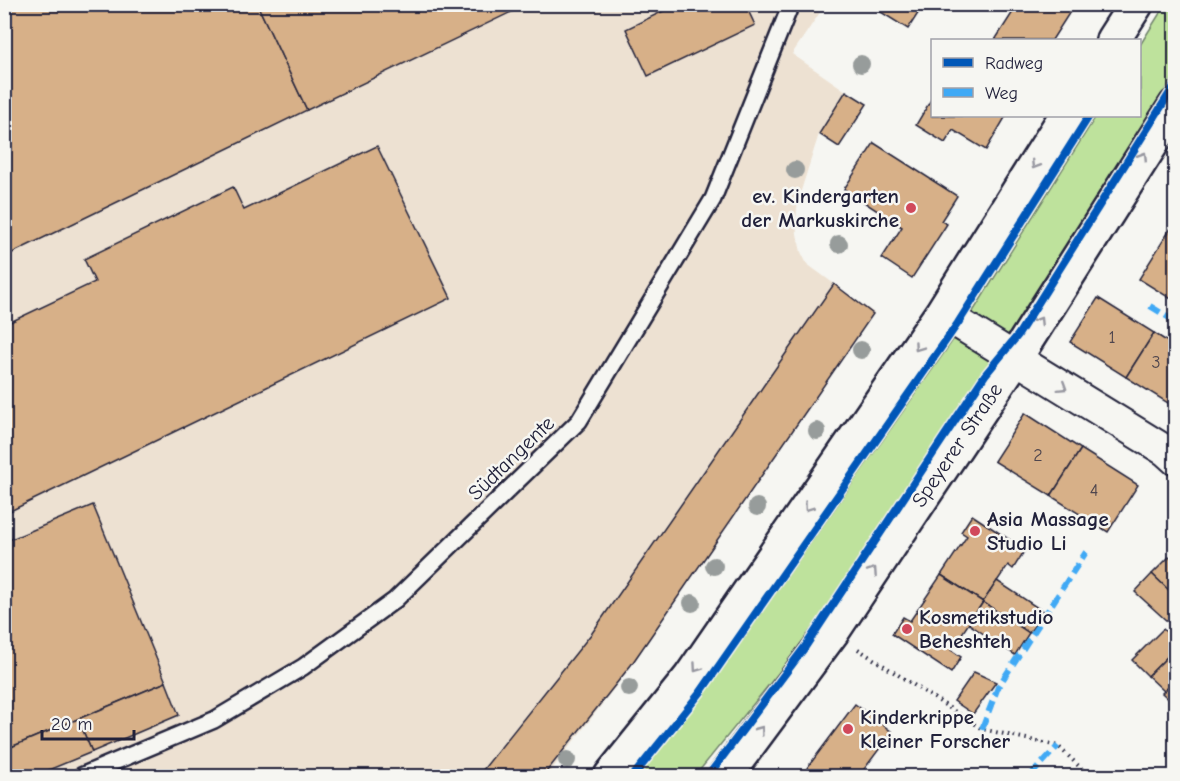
<svg xmlns="http://www.w3.org/2000/svg" width="1180" height="781" font-family="'Comic Neue',sans-serif">
<style>
.built{fill:#ede1d2}
.green{fill:#bee29c;stroke:#70826c;stroke-width:1.5}
.building{fill:#d7b088;stroke:#22223b;stroke-width:1.5}
.lines{fill:none;stroke-linecap:round;stroke-linejoin:round}
.lane-casing{stroke:#22223b;stroke-width:20}
.street-casing{stroke:#22223b;stroke-width:34}
.secondary-casing{stroke:#22223b;stroke-width:38}
.path{stroke:#22223b;stroke-width:4;stroke-dasharray:1.5 4.5;stroke-linecap:butt}
.lane{stroke:#f6f6f2;stroke-width:15}
.street{stroke:#f6f6f2;stroke-width:30}
.secondary{stroke:#f6f6f2;stroke-width:33}
.quiet{stroke:#3fa9f5;stroke-width:6;stroke-dasharray:12 6;stroke-linecap:butt}
.cycleway-casing{stroke:#f6f6f2;stroke-width:11}
.cycleway{stroke:#0057b8;stroke-width:8}
.tree{fill:#979c9b}
.oneway{stroke:#9797a0}
.poi-dot{fill:#d1495b;stroke:#f6f6f2;stroke-width:2}
.labels{text-anchor:middle;dominant-baseline:central;stroke-width:5;stroke-linejoin:round;paint-order:stroke}
.number-label{font-size:18px;fill:#4f464e}
.poi-label{font-size:21px;font-weight:bold;fill:#22223b;stroke:#f6f6f2;text-anchor:start}
.street-label{font-size:21px;fill:#22223b;stroke:#f6f6f2}
</style>
<rect width="100%" height="100%" fill="#f6f6f2"/>
<filter id="ink" filterUnits="userSpaceOnUse"><feTurbulence type="fractalNoise" baseFrequency=".0167" numOctaves="2"/><feDisplacementMap in="SourceGraphic" scale="12" xChannelSelector="R" yChannelSelector="G"/><feConvolveMatrix kernelMatrix="1 2 1 2 8 2 1 2 1" color-interpolation-filters="sRGB"/></filter>
<g filter="url(#ink)">
<polygon class="built" points="5,5 825,5 792,54 846,91 819,134 798,200 796,219 797,234 801,252 807,264 874,313 632,665 547,776 5,776"/>
<polygon class="green" points="1165,5 1175,5 1175,75 1014,334 981,373 801,645 695,776 638,776 703,696 974,310 1096,116 1140,116 1140,45"/>
<g class="building">
<polygon points="4,4 257,4 307,110 4,257"/>
<polygon points="257,4 528,4 307,110"/>
<polygon points="678,4 745,4 755,25 648,76 626,29"/>
<polygon points="868,4 924,4 908,29"/>
<polygon points="1018,4 1075,4 1052,40 995,40"/>
<polygon points="846,91 867,104 839,147 819,134"/>
<polygon points="932,98 932,116 1006,116 986,150 953,130 945,143 916,125"/>
<polygon points="874,143 957,196 941,221 947,224 912,278 882,258 902,227 844,189"/>
<polygon points="377,146 451,298 4,514 4,325 95,282 84,259 233,187 244,210"/>
<polygon points="1176,220 1176,302 1139,279"/>
<polygon points="834,284 873,314 631,665 543,776 478,776 592,633"/>
<polygon points="1098,298 1154,333 1126,377 1070,342"/>
<polygon points="1154,333 1176,347 1176,408 1126,377"/>
<polygon points="1025,413 1081,449 1051,496 994,461"/>
<polygon points="1081,449 1138,485 1108,532 1051,496"/>
<polygon points="93,505 166,682 4,750 4,542"/>
<polygon points="972,515 1025,550 1013,569 1008,565 983,602 941,575 967,536 961,532"/>
<polygon points="1169,557 1176,563 1176,597 1152,574"/>
<polygon points="1152,574 1176,597 1176,614 1168,622 1135,592"/>
<polygon points="941,575 983,602 951,650 961,657 951,673 892,634 903,617 910,621"/>
<polygon points="997,581 1044,612 1029,633 983,602"/>
<polygon points="983,602 1029,633 1015,655 969,624"/>
<polygon points="1163,629 1176,641 1176,648 1148,676 1132,660"/>
<polygon points="1176,648 1176,680 1164,691 1148,676"/>
<polygon points="974,672 996,682 973,714 954,701"/>
<polygon points="1176,680 1176,706 1162,693"/>
<polygon points="166,682 179,715 92,752 78,719"/>
<polygon points="855,704 892,732 859,776 818,776 807,768"/>
<polygon points="78,719 92,752 34,776 4,776 4,750"/>
</g>
<g class="lines">
<defs>
<polyline id="lane" points="81,776 214,720 303,667 395,600 579,421 713,199 791,4"/>
<polyline id="street" points="942,313 1166,451 1176,460"/>
<g id="secondary">
<polyline points="1113,40 1136,4"/>
<polyline points="611,776 690,678 942,313 1066,116"/>
<polyline points="725,776 832,632 1015,358 1176,105"/>
</g>
</defs>
<use href="#lane" class="lane-casing"/>
<use href="#street" class="street-casing"/>
<use href="#secondary" class="secondary-casing"/>
<polyline class="path" points="858,649 982,729 1058,746 1089,776"/>
<use href="#lane" class="lane"/>
<use href="#street" class="street"/>
<use href="#secondary" class="secondary"/>
<g class="quiet">
<polyline points="1150,306 1176,322"/>
<polyline points="982,729 998,687 1086,552"/>
<polyline points="1030,776 1058,746"/>
</g>
<defs>
<g id="cycleway">
<polyline points="633,776 700,693 958,323 1089,116"/>
<polyline points="708,776 805,647 985,375 1018,335 1176,83"/>
</g>
</defs>
<use href="#cycleway" class="cycleway-casing"/>
<use href="#cycleway" class="cycleway"/>
</g>
<g class="tree">
<circle cx="861" cy="64" r="9"/>
<circle cx="795" cy="170" r="9"/>
<circle cx="839" cy="244" r="9"/>
<circle cx="861" cy="350" r="9"/>
<circle cx="817" cy="431" r="9"/>
<circle cx="757" cy="507" r="9"/>
<circle cx="714" cy="566" r="9"/>
<circle cx="692" cy="603" r="9"/>
<circle cx="629" cy="688" r="9"/>
<circle cx="567" cy="760" r="9"/>
</g>
<defs><path id="oneway-chevron" d="M-2-3.5L2.5 0L-2 3.5" fill="none" stroke-width="1.6" stroke-linecap="round" stroke-linejoin="round" transform="scale(1.5)"/></defs>
<g class="oneway">
<use href="#oneway-chevron" transform="translate(1143 156) rotate(-58)"/>
<use href="#oneway-chevron" transform="translate(1035 165) rotate(122)"/>
<use href="#oneway-chevron" transform="translate(1039 321) rotate(-58)"/>
<use href="#oneway-chevron" transform="translate(918 347) rotate(125)"/>
<use href="#oneway-chevron" transform="translate(1063 387) rotate(32)"/>
<use href="#oneway-chevron" transform="translate(808 507) rotate(125)"/>
<use href="#oneway-chevron" transform="translate(873 571) rotate(-56)"/>
<use href="#oneway-chevron" transform="translate(697 668) rotate(125)"/>
<use href="#oneway-chevron" transform="translate(760 730) rotate(-53)"/>
</g>
</g>
<g class="poi-dot">
<circle cx="911" cy="208" r="6"/>
<circle cx="975" cy="531" r="6"/>
<circle cx="907" cy="629" r="6"/>
<circle cx="848" cy="729" r="6"/>
</g>
<g class="labels">
<g class="number-label">
<text x="1112" y="337">1</text>
<text x="1156" y="362">3</text>
<text x="1038" y="455">2</text>
<text x="1094" y="490">4</text>
</g>
<g class="poi-label">
<text x="899" y="196" text-anchor="end">ev. Kindergarten<tspan x="899" dy="24">der Markuskirche</tspan></text>
<text x="987" y="519">Asia Massage<tspan x="987" dy="24">Studio Li</tspan></text>
<text x="919" y="617">Kosmetikstudio<tspan x="919" dy="24">Beheshteh</tspan></text>
<text x="860" y="717">Kinderkrippe<tspan x="860" dy="24">Kleiner Forscher</tspan></text>
</g>
<g class="street-label">
<text transform="translate(957 445) rotate(-56)">Speyerer Straße</text>
<text transform="translate(511 458) rotate(-44)">Südtangente</text>
</g>
</g>
<rect width="1180" height="781" fill="none" stroke="#f6f6f2" stroke-width="24"/>
<rect x="12" y="12" width="1156" height="757" fill="none" stroke="#22223b" stroke-width="2" filter="url(#ink)"/>
<rect x="931" y="39" width="210" height="78" fill="#f6f6f2" stroke="#a1a1a9" stroke-width="1.5"/>
<rect x="943" y="58" width="30" height="9" fill="#0057b8" stroke="#a1a1a9" stroke-width="1.5"/>
<text x="985" y="69" font-size="18" fill="#22223b">Radweg</text>
<rect x="943" y="88" width="30" height="9" fill="#3fa9f5" stroke="#a1a1a9" stroke-width="1.5"/>
<text x="985" y="99" font-size="18" fill="#22223b">Weg</text>
<path d="M42 730v9h92v-9" fill="none" stroke="#22223b" stroke-width="3"/>
<text x="51" y="730" font-size="18" fill="#22223b" stroke="#f6f6f2" stroke-width="4.5" paint-order="stroke">20 m</text>
</svg>
